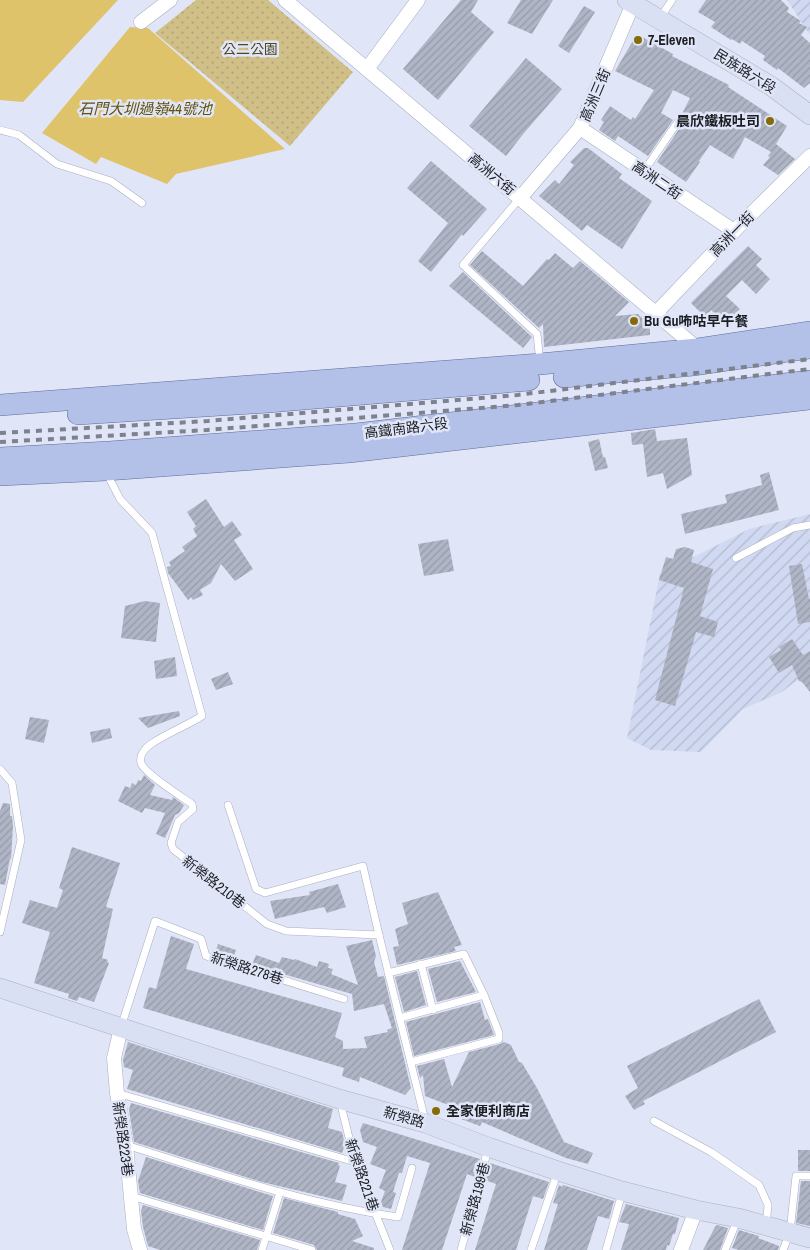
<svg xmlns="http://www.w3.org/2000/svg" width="810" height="1250" font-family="'Archivo Narrow','Noto Sans TC',sans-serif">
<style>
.industrial{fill:url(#industrial-furrows)}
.green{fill:url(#green-dots)}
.water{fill:#dfc36a}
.building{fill:url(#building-hatch)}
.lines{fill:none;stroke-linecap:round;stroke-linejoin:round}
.lane-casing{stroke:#aaafc0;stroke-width:8}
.street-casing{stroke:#aaafc0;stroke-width:15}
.secondary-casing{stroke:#aaafc0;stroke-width:20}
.primary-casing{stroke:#5d6c9b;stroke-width:22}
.lane{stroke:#fff;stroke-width:7}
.street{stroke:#fff;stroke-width:14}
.secondary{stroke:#d9e0f4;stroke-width:19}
.primary{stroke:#b3c1e9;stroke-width:21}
.rail{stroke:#7e828e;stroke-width:4;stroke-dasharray:6 6;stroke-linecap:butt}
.poi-dot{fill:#866c09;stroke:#e0e6f7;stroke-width:2}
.labels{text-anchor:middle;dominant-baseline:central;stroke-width:5;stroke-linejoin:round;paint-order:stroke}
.poi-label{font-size:14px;font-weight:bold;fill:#1b1d23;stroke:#e0e6f7;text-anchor:start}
.park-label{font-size:14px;fill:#50451f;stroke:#e0e6f7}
.street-label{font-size:14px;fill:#1b1d23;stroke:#e0e6f7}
.water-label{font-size:15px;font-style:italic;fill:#635008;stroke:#e0e6f7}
</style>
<defs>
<pattern id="industrial-furrows" width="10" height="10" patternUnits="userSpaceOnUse" patternTransform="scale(1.25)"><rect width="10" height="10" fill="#d0d9f1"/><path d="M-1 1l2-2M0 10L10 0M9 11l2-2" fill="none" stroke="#b2bace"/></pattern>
<pattern id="green-dots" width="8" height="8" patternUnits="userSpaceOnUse" patternTransform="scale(1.25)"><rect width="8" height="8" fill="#d1bf88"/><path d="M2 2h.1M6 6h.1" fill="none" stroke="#b3a475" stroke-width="1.8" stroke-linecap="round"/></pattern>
<pattern id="building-hatch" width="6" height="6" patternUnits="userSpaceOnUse" patternTransform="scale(1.25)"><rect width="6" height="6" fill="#afb5c5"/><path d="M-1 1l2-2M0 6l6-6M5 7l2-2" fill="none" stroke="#969ba9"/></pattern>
</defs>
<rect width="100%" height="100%" fill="#e0e6f7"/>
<g class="industrial">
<polygon points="787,0 810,0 810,35"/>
<polygon points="810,514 810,670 782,692 743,709 701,752 651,750 627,738 660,574 749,529"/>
</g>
<polygon class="green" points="196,0 268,0 353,72 290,146 155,33"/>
<g class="water">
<polygon points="0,0 118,0 23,102 0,100"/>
<polygon points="130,27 148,28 285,149 176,174 167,184 101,157 96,164 42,133"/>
</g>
<g class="building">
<polygon points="461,0 478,0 471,12 494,32 438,100 403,69"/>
<polygon points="521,0 553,0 532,34 507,23"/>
<polygon points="706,0 781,0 789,8 787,12 801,21 799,23 807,27 801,35 810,43 810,83 804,88 778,68 777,70 763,60 765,56 742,41 740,44 732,39 731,40 711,27 715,22 698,12"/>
<polygon points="584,6 595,12 569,53 558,46"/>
<polygon points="637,34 673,54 672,56 729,85 728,87 787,126 776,144 795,159 778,175 763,165 770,157 768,156 771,152 745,137 733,159 710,145 699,161 700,162 686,182 657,162 681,126 682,121 680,118 690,98 673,90 661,113 673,120 648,156 618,136 615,141 599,130 604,122 601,120 610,106 631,120 633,117 635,119 654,90 615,71"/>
<polygon points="526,58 562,89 524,133 506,156 469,126"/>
<polygon points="584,148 588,148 622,174 619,178 652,201 622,249 587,225 582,231 539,196 555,180 559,184 574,165 570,162"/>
<polygon points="431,161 487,209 463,236 462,234 431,272 418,261 448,223 407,188"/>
<polygon points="748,246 762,259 756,265 770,279 756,294 742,280 726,296 740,309 725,323 711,310 705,317 691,303"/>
<polygon points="482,251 523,286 547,259 549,260 555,253 573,268 580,261 629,302 615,316 638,314 650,326 650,335 544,347 543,324 539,328 470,265"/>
<polygon points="463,272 532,337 523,348 449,286"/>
<polygon points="655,429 657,441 687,438 692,475 667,489 663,473 647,477 643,444 632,445 631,433"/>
<polygon points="599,439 603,457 605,457 608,468 595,471 588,442"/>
<polygon points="769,472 779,510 685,534 681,514 727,503 725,495 762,485 760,475"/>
<polygon points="206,499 224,527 232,521 242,535 234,540 253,569 235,581 221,564 211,583 200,590 203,595 193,600 191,597 188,600 168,573 167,567 171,566 169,562 185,551 182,547 197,536 193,529 196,526 187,512"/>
<polygon points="448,539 454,571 424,576 418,544"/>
<polygon points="685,547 694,550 691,562 713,569 700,616 718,622 714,637 696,632 675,706 655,700 684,588 659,580 666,557 673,559 676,549"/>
<polygon points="802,564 809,599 810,598 810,622 798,624 789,566"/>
<polygon points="145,601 160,603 156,642 121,638 125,606"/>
<polygon points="792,639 803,655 810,651 810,692 802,682 799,681 792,665 779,673 769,657 781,650 779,647"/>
<polygon points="175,657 177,676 156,679 154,661"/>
<polygon points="228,672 233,684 216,690 211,679"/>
<polygon points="179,711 180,716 148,728 138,718"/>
<polygon points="30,717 49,720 44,743 25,739"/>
<polygon points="110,728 112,738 92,743 90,732"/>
<polygon points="144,775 155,785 150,795 172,800 173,797 184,805 179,813 175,815 165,838 156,834 165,813 145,808 142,813 118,801 125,786 130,788 132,783 136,785 138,780 141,781"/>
<polygon points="3,803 10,804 10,816 12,816 13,826 11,859 10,858 5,885 0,884 0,811"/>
<polygon points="72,847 120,863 106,907 113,909 102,958 108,960 107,962 109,963 94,1002 79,997 77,1001 68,998 69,994 34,983 50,932 22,923 30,900 57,908 63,890 59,888"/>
<polygon points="338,884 346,907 327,913 324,907 275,919 270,901 310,895 309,892"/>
<polygon points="438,892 462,945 454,947 456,951 397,965 393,947 399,946 395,929 408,924 402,903"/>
<polygon points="171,936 194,944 186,969 342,1013 335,1037 343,1041 343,1049 367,1048 364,1037 388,1032 387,1030 392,1028 384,1004 354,1011 352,994 252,965 256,955 279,963 282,957 294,960 295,959 317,967 319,961 329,964 328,968 333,969 331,974 358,985 346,946 372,940 376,956 374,962 378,977 384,976 411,1088 405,1095 360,1077 359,1082 342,1076 344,1068 143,1008 149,987 156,989"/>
<polygon points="218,944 236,950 233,959 215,953"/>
<polygon points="460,961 476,992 437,1002 428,969"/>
<polygon points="417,971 426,1005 404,1012 395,977"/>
<polygon points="759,999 776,1032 643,1101 645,1104 634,1110 625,1096 638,1088 627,1066"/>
<polygon points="480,1002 485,1020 488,1019 494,1035 414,1056 406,1022"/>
<polygon points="128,1042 333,1109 328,1128 342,1132 345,1144 342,1153 127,1089 133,1070 124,1067 123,1060"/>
<polygon points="504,1042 511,1045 519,1062 522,1063 537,1088 564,1142 593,1153 588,1164 566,1158 482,1122 480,1126 453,1116 456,1108 425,1096 423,1075 420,1078 417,1066 444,1059 452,1087 469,1052 500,1044"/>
<polygon points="131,1103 339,1163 338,1165 340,1166 335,1182 347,1185 342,1201 262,1182 134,1142 129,1110"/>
<polygon points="363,1123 480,1159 475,1177 467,1174 442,1250 402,1250 430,1163 407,1156 402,1173 399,1173 393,1192 396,1193 391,1209 383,1207 381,1202 385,1191 379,1188 386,1170 370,1164 377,1147 363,1142 360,1130"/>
<rect x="798" y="1150" width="12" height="21"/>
<polygon points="146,1157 273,1196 263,1230 140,1193 138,1181"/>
<polygon points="490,1163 549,1182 543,1199 533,1196 516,1250 475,1250 496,1184 485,1180"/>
<polygon points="801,1181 810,1181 810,1226 796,1223"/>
<polygon points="559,1185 562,1187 563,1185 614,1201 609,1219 598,1216 587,1250 544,1250 558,1204 553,1203"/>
<polygon points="284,1198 338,1212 338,1214 355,1219 363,1236 352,1241 374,1248 374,1250 317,1250 314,1245 273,1233"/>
<polygon points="626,1204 679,1218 675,1234 673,1234 669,1246 667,1245 666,1250 621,1250 629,1224 619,1222"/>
<polygon points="143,1205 260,1240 257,1250 160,1250 148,1246 143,1227 141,1211"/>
<polygon points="717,1225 728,1228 720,1250 703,1250 715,1227"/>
<polygon points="739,1230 759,1236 758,1238 779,1246 778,1250 739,1250 732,1248"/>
</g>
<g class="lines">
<defs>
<g id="lane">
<polyline points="660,18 672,0"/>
<polyline points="0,130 19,135 57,164 111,181 142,203"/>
<polyline points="644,171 677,123"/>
<polyline points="520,198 463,265 537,334 540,362"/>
<path d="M 106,472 L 120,499 L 152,533 L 202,716 C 186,726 167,733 151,744 C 145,748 139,755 141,763 C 144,773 182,797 192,804 L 193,809 L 178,822 L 171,843 L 173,849 L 267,924 L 286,931 L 379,935 L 425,1120"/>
<polyline points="736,558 793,528 810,525"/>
<polyline points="0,769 12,783 21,840 0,932"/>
<polyline points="228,805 256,889 265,893 363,866 379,935"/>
<polyline points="421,964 433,1010"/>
<polyline points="388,973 464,954 484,995 499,1033 499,1039 411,1062"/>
<polyline points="400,1018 484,995"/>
<polyline points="121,1027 155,921 201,939 206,956 344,999"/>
<polyline points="117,1093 355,1162"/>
<polyline points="340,1101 355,1162 390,1250"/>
<polyline points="654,1121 711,1152 759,1185 768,1205 766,1225"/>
<path d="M 126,1145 C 216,1173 305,1204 398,1217 L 412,1168"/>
<polyline points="131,1196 312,1250"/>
<polyline points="262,1250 280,1192"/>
<polyline points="461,1250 488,1149"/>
<polyline points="531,1250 558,1171"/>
<polyline points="606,1250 622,1193"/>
<polyline points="725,1250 738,1218"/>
<polyline points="783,1250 790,1232 796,1176 810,1176"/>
</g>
<g id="street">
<polyline points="285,0 698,349"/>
<polyline points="141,22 170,0"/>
<polyline points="367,69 418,0"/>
<polyline points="580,128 734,231"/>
<polyline points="520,198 580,128 633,4"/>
<polyline points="656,313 734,231 810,156"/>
<polyline points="121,1028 114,1058 117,1093 126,1145 134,1229 140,1250"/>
<polyline points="681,1250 696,1210"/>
</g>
<g id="secondary">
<polyline points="627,0 771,86 810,115"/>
<polyline points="0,988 339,1099 425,1123 488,1147 558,1171 622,1191 696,1210 738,1218 810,1238"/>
</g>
<g id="primary">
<polyline points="564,377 693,365 810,348"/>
<polyline points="0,405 540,364 698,349 810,332"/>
<polyline points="78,414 268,402 529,380"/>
<polyline points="0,458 109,452 356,434 810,381"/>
<polyline points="0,475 106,470 349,452 810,399"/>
</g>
</defs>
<use href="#lane" class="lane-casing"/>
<use href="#street" class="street-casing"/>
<use href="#secondary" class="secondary-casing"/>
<use href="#primary" class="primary-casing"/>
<use href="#lane" class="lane"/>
<use href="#street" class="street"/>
<use href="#secondary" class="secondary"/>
<use href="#primary" class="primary"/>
<g class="rail">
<polyline points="0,433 208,421 517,395 810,359"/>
<polyline points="0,442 207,430 518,405 810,369"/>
</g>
</g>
<g class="poi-dot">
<circle cx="638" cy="40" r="5"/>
<circle cx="770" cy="121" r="5"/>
<circle cx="634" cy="321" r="5"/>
<circle cx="436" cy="1111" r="5"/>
</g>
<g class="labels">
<g class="poi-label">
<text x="648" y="40">7-Eleven</text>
<text x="760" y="121" text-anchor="end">晨欣鐵板吐司</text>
<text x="644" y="321">Bu Gu咘咕早午餐</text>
<text x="446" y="1111">全家便利商店</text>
</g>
<g class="park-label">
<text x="250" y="49">公二公園</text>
</g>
<g class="street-label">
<text transform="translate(745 71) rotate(32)">民族路六段</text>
<text transform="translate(595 95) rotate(-67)">高洲三街</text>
<text transform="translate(492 174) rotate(40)">高洲六街</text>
<text transform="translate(657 180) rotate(34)">高洲二街</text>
<text transform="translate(732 234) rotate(-46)">高洲一街</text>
<text transform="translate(406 428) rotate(-7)">高鐵南路六段</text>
<text transform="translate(214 882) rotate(38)">新榮路210巷</text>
<text transform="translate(247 968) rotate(18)">新榮路278巷</text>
<text transform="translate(404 1117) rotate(16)">新榮路</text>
<text transform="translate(123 1139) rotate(82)">新榮路223巷</text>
<text transform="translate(362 1175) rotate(71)">新榮路221巷</text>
<text transform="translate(475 1199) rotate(-75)">新榮路199巷</text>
</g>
<g class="water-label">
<text x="145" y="108">石門大圳過嶺44號池</text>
</g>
</g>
</svg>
